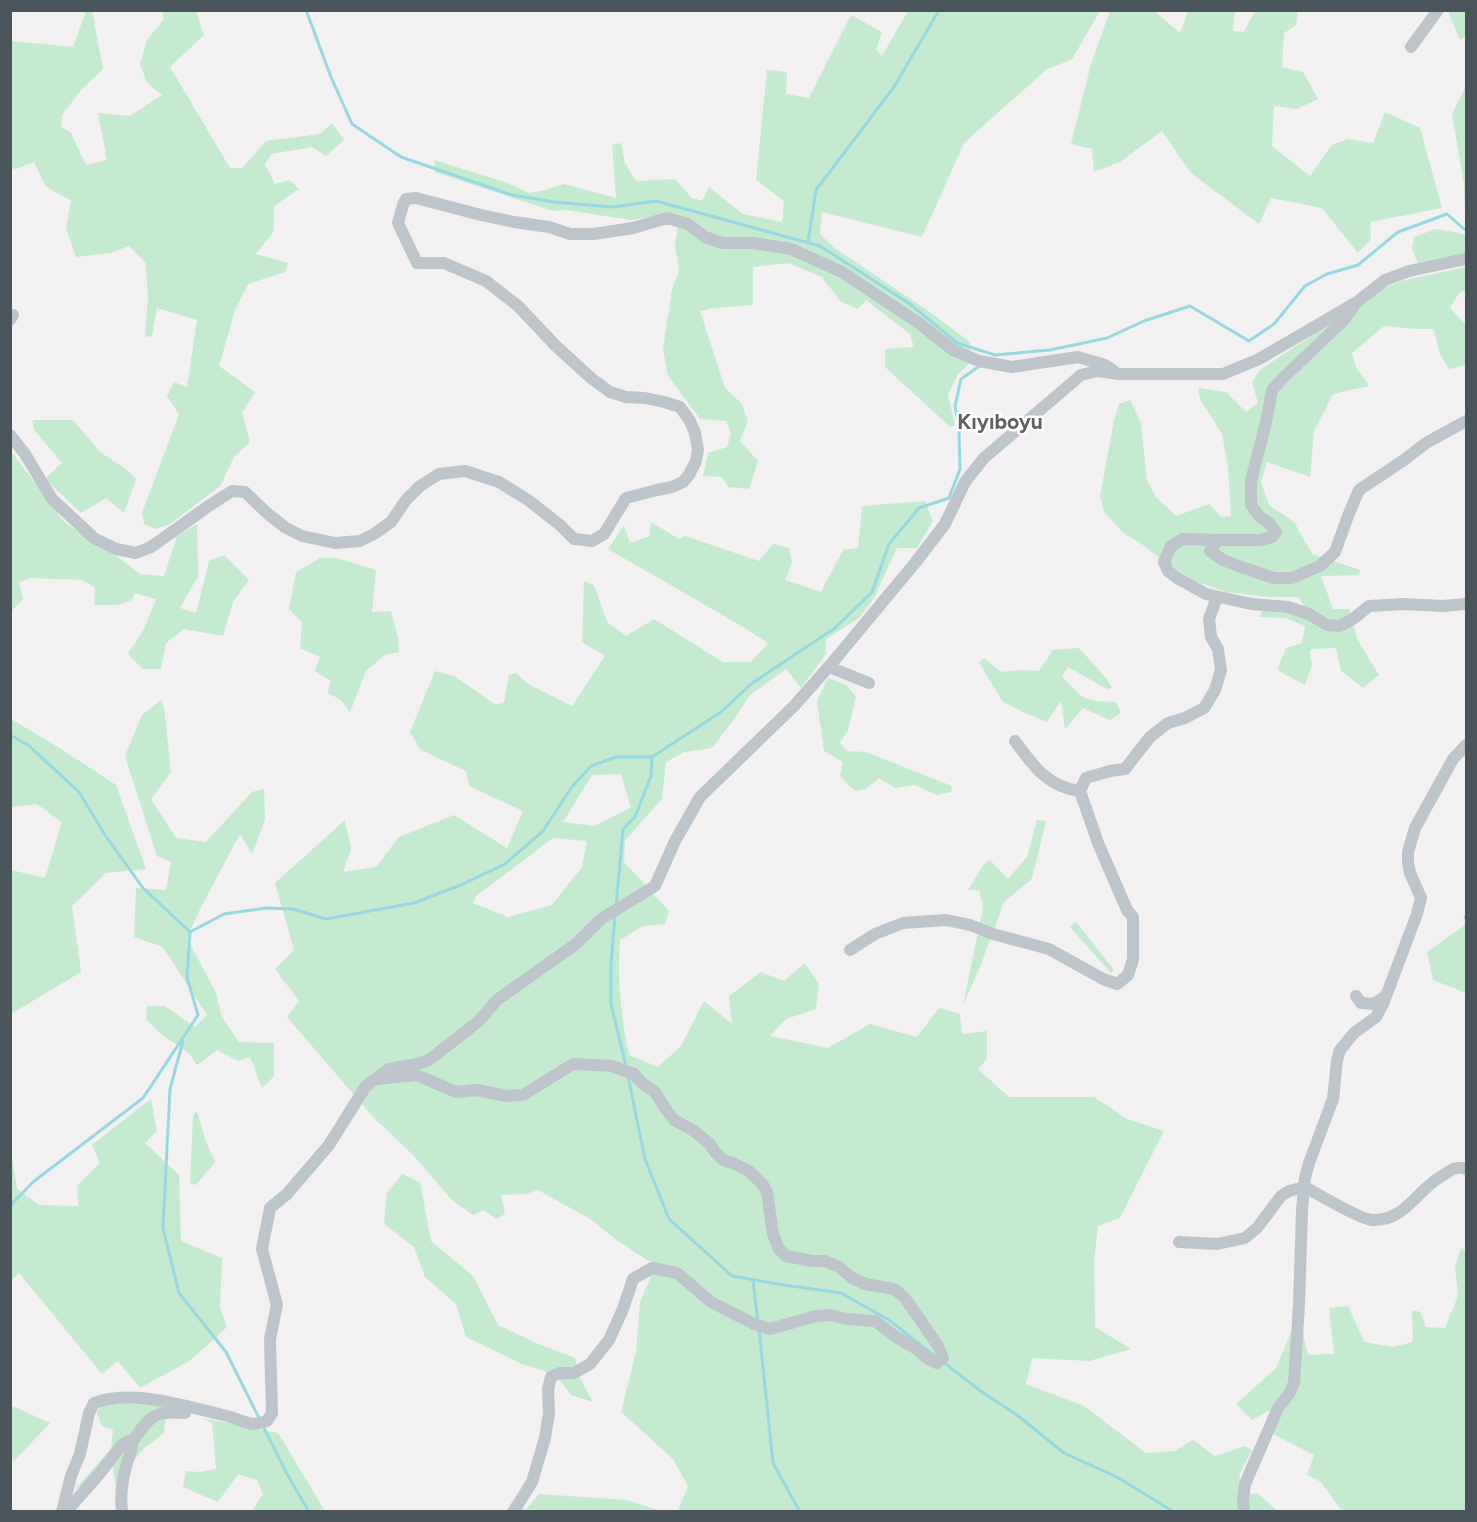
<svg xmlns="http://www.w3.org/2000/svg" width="1477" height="1522" font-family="Figtree,sans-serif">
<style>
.green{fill:#c4ead0;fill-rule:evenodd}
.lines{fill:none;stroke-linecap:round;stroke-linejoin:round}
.stream{stroke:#97d9e2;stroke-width:3}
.minor{stroke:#bdc5cb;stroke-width:12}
.labels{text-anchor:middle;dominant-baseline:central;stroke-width:5;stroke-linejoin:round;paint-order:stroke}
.quarter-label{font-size:21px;font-weight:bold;fill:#5d6164;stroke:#fff}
</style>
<rect width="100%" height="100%" fill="#f2f0f0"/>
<g class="green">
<polygon points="86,11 92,11 103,69 82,89 62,115 61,127 71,133 86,165 107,160 98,113 130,116 162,95 147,83 140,64 147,40 164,19 162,11 196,11 204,35 170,67 230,168 242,168 266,141 320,134 332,123 344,140 326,156 312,147 271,154 265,165 275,184 290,180 299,189 274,206 274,231 256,254 288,263 285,272 248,284 235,310 219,366 255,392 242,413 250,442 234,457 220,486 170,524 156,529 144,524 142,513 179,414 167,396 174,382 187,387 197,320 157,308 152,336 145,337 148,299 146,263 129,246 111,253 76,257 66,228 71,200 54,192 45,185 34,162 16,169 11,168 11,41 73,47"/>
<polygon points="908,11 1100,11 1072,59 1046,70 964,143 922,237 822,212 820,234 833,247 927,310 970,342 970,363 958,374 948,395 955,425 950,427 885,367 885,349 914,347 910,334 866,300 858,309 840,301 822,277 788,263 753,267 753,305 713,308 700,311 725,388 741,403 748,421 740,441 758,461 749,489 728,487 722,477 703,476 708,453 727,447 731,434 726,421 700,419 668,376 663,349 672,289 679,271 675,244 680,217 662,215 631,220 566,210 553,211 435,172 434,160 508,183 529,193 545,190 564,184 616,198 612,145 621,143 625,163 636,181 675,179 692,198 702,201 709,187 743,214 782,222 784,201 756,180 767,70 787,72 786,94 809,98 851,15 882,32 876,50 882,56"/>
<polygon points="1110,11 1154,11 1180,33 1188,11 1235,11 1233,31 1244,32 1255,11 1298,11 1296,25 1284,33 1282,67 1303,72 1318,99 1297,109 1274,106 1272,146 1310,176 1332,145 1348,139 1373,143 1385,112 1420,128 1442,208 1370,222 1371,239 1358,253 1322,208 1271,198 1259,224 1191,173 1162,131 1120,162 1094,172 1092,149 1071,144 1091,64"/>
<polygon points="1449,11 1466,11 1466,36 1460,40 1449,14"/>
<polygon points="1466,86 1466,213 1465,213 1464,184 1452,114"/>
<polygon points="1435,229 1455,232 1466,235 1466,255 1418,263 1412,249 1414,237"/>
<polygon points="1466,267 1466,290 1459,293 1450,308 1464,323 1466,323 1466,365 1449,369 1439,352 1434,329 1417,329 1384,326 1352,353 1356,367 1369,386 1333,394 1314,431 1310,477 1267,462 1261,482 1269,505 1294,522 1312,554 1360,570 1359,575 1321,576 1333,609 1349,609 1357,639 1379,675 1363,688 1341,671 1336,648 1311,649 1310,652 1312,665 1305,685 1277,670 1286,648 1302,643 1305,626 1286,618 1260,617 1262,611 1289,613 1304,606 1299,597 1269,597 1227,592 1197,582 1174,569 1143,545 1125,534 1104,512 1100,496 1114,421 1119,404 1130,400 1141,423 1147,481 1156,497 1176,516 1209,504 1221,517 1231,516 1228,466 1222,434 1200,399 1198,388 1226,392 1246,412 1258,403 1252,382 1260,370 1381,289 1401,281"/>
<polygon points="32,420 73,420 100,452 127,470 136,479 124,513 106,498 81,513 45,479 62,463 35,431"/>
<polygon points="10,450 64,522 119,558 140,574 164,576 177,536 197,524 198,576 180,608 196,613 209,561 224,555 249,580 233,602 223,636 184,629 166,643 161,669 143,669 128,654 144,629 156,599 134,593 132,600 118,605 94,605 95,588 83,580 31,578 19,582 23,600 11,611"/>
<path d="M 925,501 L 933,521 L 917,548 L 897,548 L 874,598 L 859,618 L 826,639 L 826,654 L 801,688 L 786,669 L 750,695 L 735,718 L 712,748 L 684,752 L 666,762 L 662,799 L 625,840 L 624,862 L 669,911 L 665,924 L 643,926 L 620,940 C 617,979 621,1017 629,1055 L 658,1067 L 681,1046 L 704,1001 L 732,1024 L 729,996 L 761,972 L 784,981 L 805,963 L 819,984 L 816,1009 L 786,1019 L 770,1036 L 828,1048 L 870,1024 L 917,1037 L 939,1008 L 960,1014 L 962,1034 L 987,1031 L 987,1059 L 978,1069 L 1009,1097 L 1094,1097 L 1127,1119 L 1164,1131 L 1120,1218 L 1098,1226 L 1094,1260 L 1095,1327 L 1131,1349 L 1089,1361 L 1032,1358 L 1026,1384 L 1084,1406 L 1146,1453 L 1175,1451 L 1193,1440 L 1215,1456 L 1245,1446 L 1252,1450 L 1239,1475 L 1247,1495 L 1257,1493 L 1278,1511 L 678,1511 L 688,1486 L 673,1459 L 621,1412 L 636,1352 L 640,1302 L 652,1274 L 677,1270 L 647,1260 L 615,1239 L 592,1220 L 538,1190 L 526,1194 L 501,1195 L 505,1214 L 496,1219 L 484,1210 L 473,1215 L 452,1200 L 412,1154 L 373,1117 L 287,1017 L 299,1001 L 275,969 L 294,950 L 275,883 L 345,820 L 351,849 L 343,872 L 376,867 L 399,837 L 454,815 L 507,848 L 523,811 L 469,786 L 466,771 L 421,750 L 410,732 L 435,671 L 454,676 L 496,705 L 504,702 L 509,675 L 516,673 L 528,684 L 572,706 L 605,656 L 582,642 L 584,581 L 594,585 L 607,622 L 626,636 L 654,619 L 723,662 L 751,662 L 768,643 L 738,624 L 608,549 L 624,525 L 630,543 L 650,536 L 651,522 L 679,539 L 685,536 L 759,561 L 773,544 L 789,548 L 792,563 L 785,580 L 821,592 L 843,550 L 858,548 L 862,506 ZM 621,774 L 630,805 L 630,808 L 594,826 L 563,822 L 592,775 ZM 553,838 L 587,841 L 582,867 L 552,905 L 508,917 L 473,903 L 476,896 Z"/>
<polygon points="320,558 337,558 376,570 372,612 391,611 398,638 399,652 385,655 366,671 350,712 341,700 328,693 331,681 315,671 320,657 300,648 302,622 289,609 296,572"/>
<path d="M 1079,648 L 1106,678 L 1112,688 L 1107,689 L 1068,667 L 1062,676 C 1084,701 1083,701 1116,702 L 1121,713 L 1110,720 L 1083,708 L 1065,729 L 1061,701 L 1047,722 L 1023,712 L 1002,701 L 979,662 L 984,658 L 1001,672 L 1021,670 L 1039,671 L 1053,650 Z"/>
<polygon points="828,678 846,685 856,697 848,730 840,742 846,751 866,752 952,786 951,792 937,795 915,785 895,788 879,778 866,789 855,791 840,776 843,762 824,751 817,701"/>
<polygon points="161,700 164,708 171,772 151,799 176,838 206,842 252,792 264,789 265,820 252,854 240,834 199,911 187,938 216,993 222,1017 239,1042 274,1043 274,1076 262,1088 250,1057 238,1061 217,1050 197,1065 189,1053 163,1036 146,1019 147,1006 165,1006 195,1027 207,1015 163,947 134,937 136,888 166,890 171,862 157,856 125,756 142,715"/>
<polygon points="11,719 61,749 116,785 146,869 106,873 72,906 81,972 11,1014 11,870 45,878 62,822 37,804 11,807"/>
<polygon points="1037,820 1046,821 1036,863 1031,880 1004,902 980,967 963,1005 983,907 979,890 968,890 983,865 990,860 1008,879 1027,857"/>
<polygon points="1076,922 1114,970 1111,973 1070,927"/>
<polygon points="1466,924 1466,993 1433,980 1427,952"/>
<polygon points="151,1099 157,1131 145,1143 179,1175 181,1241 222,1258 220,1308 227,1327 191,1360 140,1388 118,1361 102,1374 19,1273 11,1281 10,1144 17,1189 39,1205 78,1206 77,1186 100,1163 92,1145"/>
<polygon points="197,1111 206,1142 215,1162 196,1185 190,1183 193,1116"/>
<polygon points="402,1174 420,1182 431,1241 473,1276 498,1325 536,1343 575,1358 580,1378 593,1402 571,1395 556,1375 522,1364 466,1337 456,1304 425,1277 414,1247 384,1224 387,1193"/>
<polygon points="1461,1248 1466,1251 1466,1511 1344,1511 1341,1510 1321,1482 1307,1475 1314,1455 1273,1434 1270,1410 1252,1420 1236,1404 1276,1368 1291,1332 1303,1333 1308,1355 1334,1354 1329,1308 1348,1306 1364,1342 1393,1347 1413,1342 1412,1310 1420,1312 1426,1327 1445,1328 1458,1296 1455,1267"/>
<polygon points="123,1400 167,1406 164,1433 143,1449 115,1485 113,1467 75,1489 111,1449 113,1430 102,1426 97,1413 100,1407"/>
<polygon points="10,1405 50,1423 13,1462 10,1444"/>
<polygon points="202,1418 278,1433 325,1511 252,1511 263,1494 257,1480 238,1474 218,1502 183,1487 186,1471 199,1472 216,1469 212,1423"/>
<polygon points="539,1494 627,1500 661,1511 525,1511"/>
</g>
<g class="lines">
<g class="stream">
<polyline points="306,10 331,77 352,124 401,157 512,195 554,202 613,207 656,201 820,246 910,304 957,343 995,355 1050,350 1107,338 1144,321 1190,306 1249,341 1274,324 1305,286 1327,274 1358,265 1398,232 1447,214 1464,229 1466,229"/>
<polyline points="808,242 816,190 894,87 939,10"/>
<polyline points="10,735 28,745 79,792 105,835 143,888 190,932"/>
<polyline points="616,906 623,829 635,817 651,776 652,757"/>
<polyline points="615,916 611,962 611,1004 626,1066"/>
<polyline points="1465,918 1466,916"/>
<polyline points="183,1041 170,1089 163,1228 179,1293 226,1352 260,1420"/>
<polyline points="628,1076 645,1159 669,1219 732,1276 784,1285 841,1293 889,1320 937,1358"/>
<polyline points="10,1206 33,1182 143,1098 198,1015 187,977 190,932 224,914 266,908 293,909 326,919 414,903 463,884 505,864 543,831 571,788 591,766 616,757 652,757 721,712 751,684 835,628 872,592 889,544 919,508 949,498 960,469 959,428 955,406 961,379 981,365"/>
<polyline points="753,1280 758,1323"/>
<polyline points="759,1329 773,1463 800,1512"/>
<polyline points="943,1362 982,1392 1017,1415 1064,1453 1117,1477 1174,1512"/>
<polyline points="263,1426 286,1472 309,1512"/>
</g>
<g class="minor">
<polyline points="1411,47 1438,10"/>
<polyline points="1354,306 1344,320 1284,377 1272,390 1266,422 1251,481 1251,505 1259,516 1269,523 1276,532 1272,537 1260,540 1218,540 1210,551 1223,560 1241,567 1274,578 1292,578 1320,566 1335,552 1348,516 1359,490 1404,460 1426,443 1466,421"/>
<polyline points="10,320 13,315"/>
<polyline points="10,435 25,454 52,499 94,538 116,549 136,553 151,547 210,505 232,491 245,492 268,514 286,528 302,536 335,543 360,541 374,534 391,522 406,500 420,486 439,474 465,471 499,482 528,500 560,525 574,539 584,540 592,541 604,534 626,498 657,490 672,487 683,482 689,475 696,461 698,450 695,433 690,421 680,407 664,402 645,398 626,397 610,392 591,378 556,346 518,306 486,281 444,263 417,263 398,223 403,205 406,199 416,198 481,215 514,222 549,227 570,234 594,234 633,228 667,218 688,224 705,237 722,243 753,243 791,249 842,272 920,324 953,350 979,361 1012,367 1078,357 1105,365 1114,371"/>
<polyline points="1218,540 1183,539 1171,546 1164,562 1168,571 1177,578 1206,594 1251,604 1288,607 1309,614 1327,625 1340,626 1353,619 1369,606 1404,604 1443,606 1465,604 1466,603"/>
<polyline points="829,667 869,683"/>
<path d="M 1015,741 C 1033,766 1048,787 1080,791"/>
<polyline points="850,950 875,934 903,923 946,920 970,925 993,934 1049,949 1103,979 1117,984 1128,975 1133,959 1133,917 1127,910 1098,843 1080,791 1086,778 1110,771 1125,769 1150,737 1168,723 1185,718 1204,708 1215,690 1221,670 1218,649 1211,637 1209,619 1217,597"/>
<polyline points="1356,996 1361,1003 1373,1004 1386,996"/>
<polyline points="377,1079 417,1075 456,1092 476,1090 507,1096 523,1095 573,1064 612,1066 634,1074 642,1083 655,1092 665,1108 674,1120 694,1131 710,1144 715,1152 723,1160 735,1164 749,1171 763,1185 767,1192 773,1234 779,1249 786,1256 813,1261 825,1261 839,1267 852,1278 865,1284 894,1289 904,1297 919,1318 938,1346 943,1358 937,1363 928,1359 915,1348 896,1337 875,1321 847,1319 830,1315 816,1316 770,1329 754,1324 711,1302 677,1273 652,1268 633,1279 623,1309 609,1340 590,1364 574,1373 560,1373 551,1377 548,1389 549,1413 545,1438 532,1482 513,1512"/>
<path d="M 1179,1242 L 1217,1244 L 1245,1238 L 1257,1228 L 1281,1196 L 1289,1191 L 1305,1187 C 1318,1194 1359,1219 1372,1220 C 1407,1221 1417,1188 1445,1174 C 1448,1172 1453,1168 1457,1168 C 1460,1167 1463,1168 1466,1169"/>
<path d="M 132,1442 C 150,1417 152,1410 185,1413"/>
<path d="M 62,1512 L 71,1476 L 80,1454 L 89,1413 L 94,1403 C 133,1388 187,1407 227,1416 C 235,1418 245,1423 253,1424 C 257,1424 263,1422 267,1421 L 272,1413 L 270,1339 L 277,1305 L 262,1249 L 270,1208 L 287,1194 L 329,1145 L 366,1086 L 389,1069 L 417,1064 L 429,1060 L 479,1021 L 497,1000 L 576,944 L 601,919 L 655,886 L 675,841 L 700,797 L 794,706 L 832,663 L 915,563 L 945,524 L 965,482 L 984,458 L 1081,375 L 1097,371 L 1120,374 L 1223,374 L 1259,359 L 1357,302 L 1385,280 L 1409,271 L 1466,259"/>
<path d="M 66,1512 L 100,1473 L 121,1446 L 128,1441 L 132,1442 C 133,1451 128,1458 126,1466 C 122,1481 120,1497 122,1512"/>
<polyline points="1244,1512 1243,1499 1245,1484 1278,1408 1289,1394 1294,1383 1299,1305 1302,1210 1305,1178 1309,1163 1333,1099 1337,1060 1340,1050 1354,1033 1376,1017 1383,1004 1417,914 1421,898 1410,873 1408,863 1408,852 1415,828 1453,759 1466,745"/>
</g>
</g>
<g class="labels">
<g class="quarter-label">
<text x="1000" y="421">Kıyıboyu</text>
</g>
</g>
<rect width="1477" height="1522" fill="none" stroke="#4a555b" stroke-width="24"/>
</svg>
